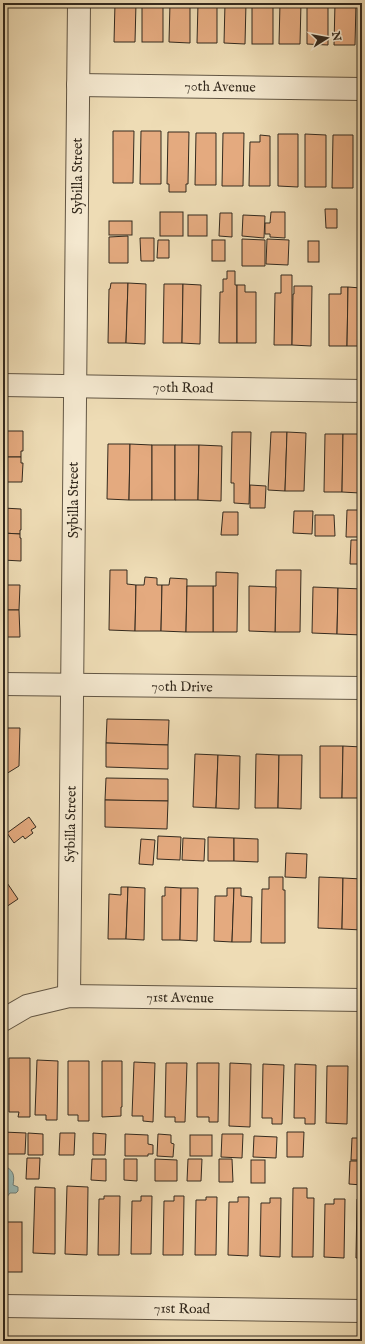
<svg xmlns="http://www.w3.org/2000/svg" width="365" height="1344" font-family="'IM FELL English',serif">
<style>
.water{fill:#9bbab5;stroke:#728079}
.building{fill:#e4aa7f;stroke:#342a1e}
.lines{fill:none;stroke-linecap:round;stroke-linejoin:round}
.street-casing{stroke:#625644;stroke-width:24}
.street{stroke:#f4e8cf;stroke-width:22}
.labels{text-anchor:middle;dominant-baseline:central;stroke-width:4;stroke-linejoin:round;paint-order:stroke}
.street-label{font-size:14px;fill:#342a1e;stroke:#f4e8cf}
</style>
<rect width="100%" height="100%" fill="#eedcb5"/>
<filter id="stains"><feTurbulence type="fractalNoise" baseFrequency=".005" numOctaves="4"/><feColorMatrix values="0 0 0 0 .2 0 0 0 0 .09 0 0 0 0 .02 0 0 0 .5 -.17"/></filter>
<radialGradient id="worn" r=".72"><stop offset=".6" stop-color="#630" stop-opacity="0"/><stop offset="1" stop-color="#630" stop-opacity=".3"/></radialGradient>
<path class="water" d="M 3,1165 C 13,1170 15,1174 13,1185 L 18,1187 L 18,1191 L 16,1193 L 10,1193 L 3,1202 Z"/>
<g class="building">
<polygon points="115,3 136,3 135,42 114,42"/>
<rect x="142" y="3" width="21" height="39"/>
<polygon points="170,3 190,3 190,43 169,42"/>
<polygon points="198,3 217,3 217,43 197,43"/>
<polygon points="225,3 246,3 245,44 224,43"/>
<rect x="252" y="3" width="21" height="41"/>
<polygon points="280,3 301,3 300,44 279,44"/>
<polygon points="307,3 328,3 328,45 307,44"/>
<polygon points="335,3 356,3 355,45 334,45"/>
<polygon points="113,131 134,131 133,183 113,183"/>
<polygon points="141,131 161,131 161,184 140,184"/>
<polygon points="168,132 189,132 188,184 186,184 186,192 169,192 169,184 167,184"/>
<polygon points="196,133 216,133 216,185 195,185"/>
<polygon points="223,133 244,133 243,186 222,186"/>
<polygon points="278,134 298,134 298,187 278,186"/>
<polygon points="305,134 326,135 326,187 305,187"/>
<polygon points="260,135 270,136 270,186 249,186 250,142 260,142"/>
<polygon points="333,135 353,135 353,188 332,188"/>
<rect x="360" y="135" width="2" height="53"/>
<polygon points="325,209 337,209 337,228 326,228"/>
<rect x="160" y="212" width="23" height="24"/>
<polygon points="271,212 285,212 285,238 270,237 270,234 265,234 265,223 270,223"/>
<polygon points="220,213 232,213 232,237 219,236"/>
<rect x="188" y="215" width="19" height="21"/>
<polygon points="243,215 265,216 264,238 242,236"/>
<rect x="109" y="221" width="23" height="14"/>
<polygon points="128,236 128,263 109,263 109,237"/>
<polygon points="140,238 154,238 154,261 141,261"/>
<polygon points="242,239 265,240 265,266 242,266"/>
<polygon points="267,239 289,240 288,265 266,264"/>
<polygon points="158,240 169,240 169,258 157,258"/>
<rect x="212" y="240" width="13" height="21"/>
<rect x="308" y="241" width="11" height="21"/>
<rect x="361" y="242" width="1" height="22"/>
<polygon points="227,271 235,271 235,285 237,285 237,343 219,343 220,292 223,292 223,279 227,279"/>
<polygon points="281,275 292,275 292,345 274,345 275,293 281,293"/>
<polygon points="111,283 128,283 126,343 108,343 109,289 110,289"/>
<polygon points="128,283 146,284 145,344 126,343"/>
<polygon points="164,284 183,284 182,343 163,343"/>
<polygon points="183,284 201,285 200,344 182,343"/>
<polygon points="237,285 245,285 245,292 256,292 256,343 237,343"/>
<polygon points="294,286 312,286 311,346 292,345 293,294 294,294"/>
<polygon points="341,287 348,287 347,346 329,346 329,294 341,294"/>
<polygon points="348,287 361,288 362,346 347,346"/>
<polygon points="3,431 23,431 23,451 21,451 21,457 3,457"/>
<polygon points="232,432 251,432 249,504 234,503 234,483 231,483"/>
<polygon points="271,432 287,432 285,491 268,490"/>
<polygon points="287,432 306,433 304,491 285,491"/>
<polygon points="325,434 343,434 342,492 324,492"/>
<polygon points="343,434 362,434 360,493 342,492"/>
<polygon points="108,444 130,444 129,500 107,499"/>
<polygon points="130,444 152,445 152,500 129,500"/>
<rect x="152" y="445" width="23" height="55"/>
<polygon points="175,445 199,445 198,500 175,500"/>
<polygon points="199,445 222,446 221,501 198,500"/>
<polygon points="3,457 21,457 21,463 23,463 22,482 3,482"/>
<polygon points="250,485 266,486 265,508 250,508"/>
<polygon points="3,508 21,509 21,530 20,530 20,534 3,533"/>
<polygon points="347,510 362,510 362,537 346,537"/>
<polygon points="294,511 313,511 312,534 293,533"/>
<polygon points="223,512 238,512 238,535 221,535"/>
<polygon points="315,515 334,515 335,536 315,536"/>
<polygon points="3,533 20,534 20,538 21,538 21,561 3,560"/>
<polygon points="351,540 362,540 362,564 350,564"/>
<polygon points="110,570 127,570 127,584 136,585 135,631 109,630"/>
<polygon points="276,570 301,570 300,632 275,632"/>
<polygon points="216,572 238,573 237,632 213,632 213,586 216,586"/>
<polygon points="145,577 157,578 157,585 162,585 161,631 135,631 136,585 144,585"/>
<polygon points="170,578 187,579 186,632 161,631 162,585 169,585"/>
<polygon points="3,585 20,585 19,610 3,610"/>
<polygon points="187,586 213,586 213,632 186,632"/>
<polygon points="249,586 276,587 275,632 249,631"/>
<polygon points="313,587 338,588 337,634 312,633"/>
<polygon points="338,588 362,589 362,635 337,634"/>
<polygon points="3,610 19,610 20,637 3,637"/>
<polygon points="107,719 169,720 168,745 106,743"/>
<polygon points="3,728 20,728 19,766 6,774 3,770"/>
<polygon points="106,743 168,745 168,769 106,767"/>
<polygon points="320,746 343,746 342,798 320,798"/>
<polygon points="343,746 362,747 362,798 342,798"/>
<polygon points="195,754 218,755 216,808 193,807"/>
<polygon points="256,754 279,755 278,808 255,808"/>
<polygon points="218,755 240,756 239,809 216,808"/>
<polygon points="279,755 302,755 301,809 278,808"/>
<polygon points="106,778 168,779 168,801 105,800"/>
<polygon points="105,800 168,801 167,829 105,827"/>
<polygon points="29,817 36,827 31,830 33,833 25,839 23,836 14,843 7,833"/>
<polygon points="158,836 181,837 180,860 157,859"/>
<polygon points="208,837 234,838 234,861 208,861"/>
<polygon points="183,838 205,839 204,861 182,860"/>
<polygon points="234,838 258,839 258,862 234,861"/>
<polygon points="141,839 155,840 153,865 139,864"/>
<polygon points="286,853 307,854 306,878 285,877"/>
<polygon points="3,877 18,899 3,909"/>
<polygon points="269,877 283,877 283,890 285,890 285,943 261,943 262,889 269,889"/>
<polygon points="319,877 343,878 342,929 318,928"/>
<polygon points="343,878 362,879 362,930 342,929"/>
<polygon points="121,887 128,887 126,939 108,939 109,894 121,895"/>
<polygon points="128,887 145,888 144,940 126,939"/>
<polygon points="165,887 181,888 180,940 162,940 162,896 165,896"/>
<polygon points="181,888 198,888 197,941 180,940"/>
<polygon points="227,888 234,888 232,942 214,941 215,896 227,896"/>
<polygon points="234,888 241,888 241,896 252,897 251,942 232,942"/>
<polygon points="9,1058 30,1058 30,1117 18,1117 19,1112 9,1112"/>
<polygon points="37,1060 58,1061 57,1120 46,1120 46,1115 35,1115"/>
<polygon points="68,1061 89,1061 89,1121 78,1121 78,1115 68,1115"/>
<polygon points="102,1061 122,1061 122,1107 121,1107 121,1116 102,1117"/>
<polygon points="134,1062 155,1063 153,1122 143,1121 143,1116 132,1116"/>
<polygon points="166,1063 187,1063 185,1122 175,1122 175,1117 165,1117"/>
<polygon points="197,1063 219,1063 218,1122 209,1122 209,1117 197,1117"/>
<polygon points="230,1063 251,1064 250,1127 229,1126"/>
<polygon points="263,1064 284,1065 282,1124 272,1124 272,1118 262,1118"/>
<polygon points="295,1064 316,1065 315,1124 305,1124 305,1118 294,1118"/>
<polygon points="360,1065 362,1065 362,1119 359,1119"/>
<polygon points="327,1066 348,1066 347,1124 326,1123"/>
<polygon points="3,1132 26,1133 25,1154 3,1154"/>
<polygon points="287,1132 304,1132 303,1157 287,1157"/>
<polygon points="28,1133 43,1134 43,1155 28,1155"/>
<polygon points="60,1133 75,1133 74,1155 59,1155"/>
<polygon points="93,1133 106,1134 105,1155 93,1155"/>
<polygon points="125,1134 148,1135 148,1144 153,1145 153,1154 148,1154 148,1156 125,1156"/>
<polygon points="158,1134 171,1135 171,1143 174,1144 173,1157 157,1156"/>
<polygon points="222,1134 243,1134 242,1158 221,1157"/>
<rect x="190" y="1135" width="22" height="21"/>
<polygon points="254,1136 277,1137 276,1158 253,1157"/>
<polygon points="352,1138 362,1138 362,1160 351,1160"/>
<polygon points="27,1158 40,1158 39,1179 26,1179"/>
<polygon points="92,1159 106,1159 106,1181 91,1180"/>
<polygon points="124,1159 137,1159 137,1181 124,1180"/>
<polygon points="155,1159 177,1160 177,1181 155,1181"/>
<polygon points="188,1159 202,1159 201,1181 187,1181"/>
<polygon points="219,1159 232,1159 233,1182 219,1182"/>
<rect x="251" y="1160" width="14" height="23"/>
<polygon points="350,1161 362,1161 362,1185 349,1184"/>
<polygon points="67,1186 88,1187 87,1255 65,1254"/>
<polygon points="35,1187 55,1188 55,1254 33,1253"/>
<polygon points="293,1188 307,1188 307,1198 314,1198 313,1257 292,1257"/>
<polygon points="104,1196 120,1196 119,1255 98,1255 99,1199 104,1199"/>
<polygon points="141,1196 152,1196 151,1254 131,1254 132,1201 141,1201"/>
<polygon points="174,1196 184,1196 183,1255 163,1255 164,1201 174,1201"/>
<polygon points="206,1197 217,1197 216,1255 195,1255 196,1200 206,1200"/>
<polygon points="238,1197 249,1197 248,1256 228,1255 229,1202 238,1202"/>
<polygon points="270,1198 281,1198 280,1257 260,1256 261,1203 270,1203"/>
<polygon points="334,1199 345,1199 344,1258 324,1257 325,1204 334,1204"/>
<polygon points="357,1199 362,1199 362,1258 356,1258"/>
<rect x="3" y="1222" width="19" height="50"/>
</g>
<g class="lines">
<defs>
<g id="street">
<polyline points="78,85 362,89"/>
<polyline points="3,385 362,391"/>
<polyline points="3,684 362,688"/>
<polyline points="69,996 79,3"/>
<polyline points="3,1020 27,1006 69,996 362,1000"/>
<polyline points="3,1306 362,1311"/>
</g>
</defs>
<use href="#street" class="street-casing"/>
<use href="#street" class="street"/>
</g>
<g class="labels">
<g class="street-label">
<text transform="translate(220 87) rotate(1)">70th Avenue</text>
<text transform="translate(78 176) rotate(-90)">Sybilla Street</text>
<text transform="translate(183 388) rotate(1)">70th Road</text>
<text transform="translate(74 500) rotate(-90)">Sybilla Street</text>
<text transform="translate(182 687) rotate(1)">70th Drive</text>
<text transform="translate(71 824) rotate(-89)">Sybilla Street</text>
<text transform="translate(180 998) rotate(1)">71st Avenue</text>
<text transform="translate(182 1309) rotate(1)">71st Road</text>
</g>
</g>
<rect width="365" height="1344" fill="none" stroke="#eedcb5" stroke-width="16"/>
<rect x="4" y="4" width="357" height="1336" fill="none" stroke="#342a1e" stroke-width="2"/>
<rect x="8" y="8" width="349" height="1328" fill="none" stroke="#342a1e"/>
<g transform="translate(327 38) rotate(79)" stroke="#f4e8cf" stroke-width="3" paint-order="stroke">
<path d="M0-3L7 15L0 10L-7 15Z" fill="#342a1e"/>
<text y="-6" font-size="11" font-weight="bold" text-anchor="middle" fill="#342a1e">N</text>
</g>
<rect width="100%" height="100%" filter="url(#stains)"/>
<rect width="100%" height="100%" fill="url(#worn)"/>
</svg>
